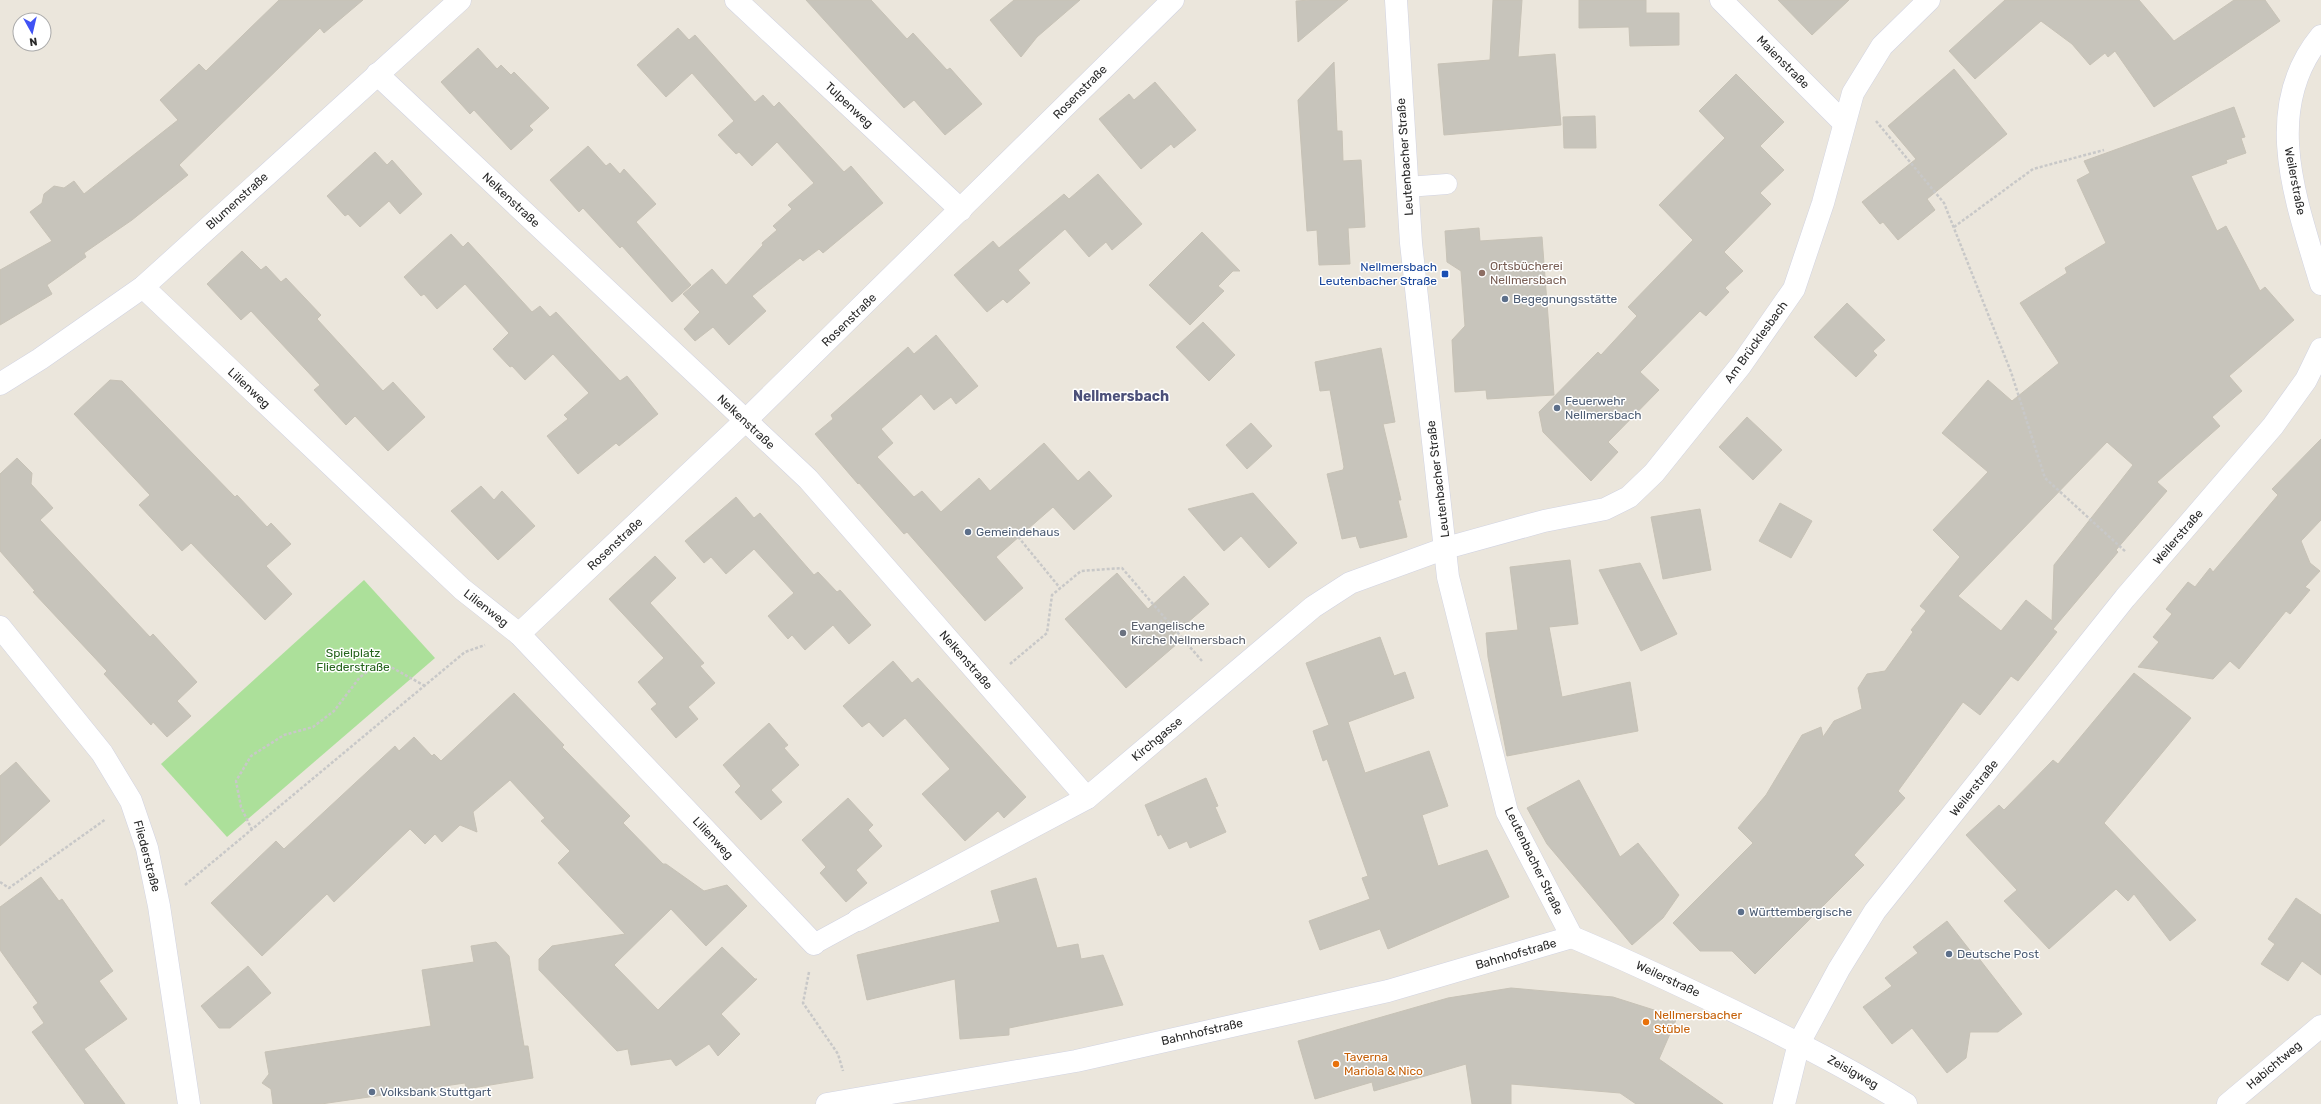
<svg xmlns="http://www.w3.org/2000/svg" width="2321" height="1104" font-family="Rubik,sans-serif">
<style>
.green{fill:#ace09a}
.building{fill:#c7c4bb;stroke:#c7c2b6;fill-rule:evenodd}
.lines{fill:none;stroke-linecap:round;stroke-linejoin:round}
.lane-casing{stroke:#d1d3e2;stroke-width:21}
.street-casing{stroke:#d1d3e2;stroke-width:23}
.secondary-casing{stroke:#d1d3e2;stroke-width:23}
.path{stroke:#c8c8c8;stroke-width:2.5;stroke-dasharray:3 2;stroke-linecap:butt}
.lane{stroke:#fff;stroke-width:20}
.street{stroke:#fff;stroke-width:22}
.secondary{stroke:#fff;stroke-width:22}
.education-dot{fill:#8d6e63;stroke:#fff;stroke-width:1.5}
.transit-dot{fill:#1a4fb4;stroke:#fff;stroke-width:1.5}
.service-dot{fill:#5c6f8a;stroke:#fff;stroke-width:1.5}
.worship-dot{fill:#6b7280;stroke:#fff;stroke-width:1.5}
.food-dot{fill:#e8710a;stroke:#fff;stroke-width:1.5}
.labels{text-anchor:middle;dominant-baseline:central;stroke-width:3;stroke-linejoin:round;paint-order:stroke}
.street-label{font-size:12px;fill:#2a2a2a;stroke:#fff}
.education-label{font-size:12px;fill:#785e54;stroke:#fff;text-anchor:start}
.transit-label{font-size:12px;fill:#164399;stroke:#fff;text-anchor:end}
.service-label{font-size:12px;fill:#4e5e75;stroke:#fff;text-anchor:start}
.worship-label{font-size:12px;fill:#5b616d;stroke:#fff;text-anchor:start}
.park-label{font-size:12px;fill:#25641c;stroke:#fff}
.food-label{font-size:12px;fill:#c56008;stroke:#fff;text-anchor:start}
.quarter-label{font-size:14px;font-weight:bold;fill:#4c5079;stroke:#fff}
</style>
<rect width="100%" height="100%" fill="#ebe6dc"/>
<polygon class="green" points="364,580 435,658 227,837 161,764"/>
<g class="building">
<polygon points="279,0 363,0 324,33 320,28 179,165 188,175 132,220 84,253 86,257 47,285 52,294 0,325 0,270 52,241 30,212 42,203 44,194 54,186 64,188 74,181 84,194 178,120 160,100 199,64 206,71"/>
<polygon points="806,0 871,0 907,39 913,33 947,70 950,68 982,104 945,135 914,100 904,108"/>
<polygon points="1014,0 1080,0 1037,37 1021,57 990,20"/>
<polygon points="1310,0 1348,0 1298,42 1296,1"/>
<polygon points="1493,0 1522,0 1518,57 1555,54 1561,125 1444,135 1438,64 1490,60"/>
<polygon points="1579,0 1646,0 1646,13 1679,13 1679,45 1630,46 1629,27 1579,28"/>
<polygon points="1778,0 1849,0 1812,35"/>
<polygon points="2005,0 2139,0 2174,41 2234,0 2265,0 2280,21 2154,107 2115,51 2108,57 2105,53 2090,65 2072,44 2041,21 1975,79 1949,51"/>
<polygon points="678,28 689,40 695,35 755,102 763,95 774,107 779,102 844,172 851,166 883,203 823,253 819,249 803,261 800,258 752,296 766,311 729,345 713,327 695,341 684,329 700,312 683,294 712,269 726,285 763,245 762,243 777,230 773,226 792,209 788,205 814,183 777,142 752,166 739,152 736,154 718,135 734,121 692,73 666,97 637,65"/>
<polygon points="478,48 497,69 501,65 511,75 514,72 549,108 529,126 533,130 511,150 474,110 470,114 441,82"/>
<polygon points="1334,62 1337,131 1342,131 1343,161 1361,160 1365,227 1348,228 1350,264 1319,265 1317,230 1307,231 1298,100"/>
<polygon points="1954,69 2007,134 1927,199 1935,210 1898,240 1883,222 1880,224 1862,202 1916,159 1888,126"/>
<polygon points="1736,74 1784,122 1760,146 1784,170 1760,193 1771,204 1724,252 1743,271 1725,288 1729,292 1706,316 1700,311 1640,372 1659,390 1608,442 1618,452 1591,481 1543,432 1539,412 1598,352 1601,355 1637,316 1628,307 1693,240 1659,205 1725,138 1699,111"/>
<polygon points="1155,82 1196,130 1174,148 1171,144 1141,169 1099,119 1129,94 1134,100"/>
<path d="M 2234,107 L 2245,137 L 2241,138 L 2246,153 L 2226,160 L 2227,163 L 2191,176 L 2217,231 L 2226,226 L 2260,291 L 2265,287 L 2294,320 L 2229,376 L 2242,391 L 2212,417 L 2220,426 L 2157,482 L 2167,491 L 2116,550 L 2118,552 L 2053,629 L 2057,632 L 2018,681 L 2011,676 L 1980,715 L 1963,702 L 1898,791 L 1905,798 L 1854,855 L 1864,865 L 1755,974 L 1732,951 L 1700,951 L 1673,923 L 1753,843 L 1738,828 L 1766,795 L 1802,735 L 1821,727 L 1823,737 L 1834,721 L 1862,709 L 1858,688 L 1867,674 L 1885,671 L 1913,632 L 1911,630 L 1926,611 L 1920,606 L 1960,557 L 1933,530 L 1988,472 L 1942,433 L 1988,380 L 2012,401 L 2059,363 L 2020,303 L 2067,273 L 2065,268 L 2106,243 L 2077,180 L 2090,173 L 2084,161 ZM 2107,442 L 2133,465 L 2054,565 L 2052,621 L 2026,600 L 2001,631 L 1958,596 Z"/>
<polygon points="1595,116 1596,148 1564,148 1563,117"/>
<polygon points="588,146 606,166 610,163 620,174 624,169 656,204 636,222 691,285 672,302 622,246 620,248 583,208 579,212 550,180"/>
<polygon points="375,152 387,165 392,160 422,194 400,214 389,201 360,227 348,214 345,216 327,196"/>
<polygon points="1098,174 1142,224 1112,250 1106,242 1089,257 1065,229 1018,270 1030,283 1007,303 1003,299 987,312 954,275 993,241 999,248 1064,194 1069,199"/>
<polygon points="1479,228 1480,241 1542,237 1554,395 1487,399 1486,390 1455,392 1452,340 1465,326 1461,271 1447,262 1445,231"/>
<polygon points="1202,232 1240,271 1233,271 1218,286 1224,291 1190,325 1149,285"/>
<polygon points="451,234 463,247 468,242 532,312 540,306 550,317 556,312 620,381 627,376 658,414 619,446 616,443 578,474 547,436 568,419 564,415 589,393 553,354 525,380 512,366 510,367 493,349 509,333 465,284 437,309 424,294 421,296 404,277"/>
<polygon points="242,251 261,270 266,266 281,282 286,278 321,315 317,319 383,391 393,382 425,417 388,451 355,416 346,425 314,390 320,385 251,311 241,320 207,284"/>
<polygon points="1847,303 1885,340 1873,351 1877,355 1856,377 1814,337"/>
<polygon points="1203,322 1235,355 1209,381 1176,347"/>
<polygon points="936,335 978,386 956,404 951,397 934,410 921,394 881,429 893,443 877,457 914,497 922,491 941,512 979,478 990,491 1044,443 1078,481 1089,471 1112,496 1074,530 1053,507 996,557 1023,588 985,621 907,532 904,534 859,483 858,484 815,434 833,419 831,415 908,347 914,354"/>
<polygon points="1381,348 1395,422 1383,424 1401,500 1398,500 1407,537 1360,548 1356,536 1342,539 1327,474 1343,470 1344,467 1330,390 1320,391 1315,362"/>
<polygon points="110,380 122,381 235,497 237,495 267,527 271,523 291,544 266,566 292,594 265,620 191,543 182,551 139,505 150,495 74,414"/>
<polygon points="1747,417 1782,450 1753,480 1719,447"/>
<polygon points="1251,423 1272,446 1247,469 1226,445"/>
<polygon points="2321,439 2321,520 2301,541 2310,563 2320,571 2305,587 2310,590 2290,614 2286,611 2239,669 2230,661 2213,679 2138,667 2159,642 2153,637 2172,614 2166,609 2188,582 2195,587 2210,568 2213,572 2278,495 2272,489"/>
<polygon points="17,458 32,473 31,484 53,508 40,520 150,637 153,634 197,682 177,701 191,716 167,737 153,722 151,725 104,674 107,671 33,592 35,591 0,551 0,474"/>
<polygon points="481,486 494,500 502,491 535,526 498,560 451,511"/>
<polygon points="1253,493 1297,543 1269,568 1241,536 1224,551 1188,509"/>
<polygon points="736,497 754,518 760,513 814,575 818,572 837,592 840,590 871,625 849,644 833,625 805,650 792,635 788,639 768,616 794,593 754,549 726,574 711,557 704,563 685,541"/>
<polygon points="1780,503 1812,521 1791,558 1759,541"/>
<polygon points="1700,509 1711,570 1663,579 1651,517"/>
<polygon points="655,556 676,578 650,603 704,663 700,666 715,683 688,707 698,719 676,738 651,709 657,704 638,682 664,658 609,599"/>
<polygon points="1570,560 1578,624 1549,627 1562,697 1630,682 1638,731 1507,756 1488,657 1486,633 1518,630 1510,567"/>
<polygon points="1640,563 1677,634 1641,651 1599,570"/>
<polygon points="1117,573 1148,609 1184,576 1209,604 1172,636 1178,643 1126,688 1065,619"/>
<polygon points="1380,637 1394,676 1405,672 1414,698 1348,722 1365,773 1429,751 1448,806 1422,815 1438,866 1487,850 1509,897 1388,949 1380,929 1320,950 1309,921 1370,899 1362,878 1368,876 1327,759 1323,761 1313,731 1329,725 1306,663"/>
<polygon points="893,661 912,683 918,678 1026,797 1004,818 998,811 965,841 922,794 950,769 905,718 883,737 869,722 862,727 843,706"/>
<polygon points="2134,673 2191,718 2104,823 2196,920 2170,941 2134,894 2128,901 2116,889 2049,949 2004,901 2017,890 1966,835 1999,805 2004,810 2053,760 2058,764"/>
<polygon points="514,693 564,745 562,747 630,816 623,823 663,864 666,864 704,891 727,885 747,906 706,946 671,909 614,965 658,1010 722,947 755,979 757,979 721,1014 740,1034 718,1056 709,1044 676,1066 671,1059 631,1065 628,1049 617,1051 539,970 539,959 552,946 625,934 558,863 570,851 541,821 545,818 510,780 473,812 477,832 460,825 442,842 435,834 425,844 410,829 334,902 327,894 262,956 211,903 276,841 284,849 395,746 399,751 414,737 432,756 434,754 441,761"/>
<polygon points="769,723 788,745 784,748 799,765 771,790 782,802 761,820 735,792 741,786 723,765"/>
<polygon points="16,762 50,801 0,846 0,776"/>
<polygon points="1206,778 1218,806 1215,807 1226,832 1190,848 1187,841 1169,849 1161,834 1158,836 1145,805"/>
<polygon points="1579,780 1620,857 1638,843 1679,895 1663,918 1632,945 1547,844 1527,808"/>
<polygon points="848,798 873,825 868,830 882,846 856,870 867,883 846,902 820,873 826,867 802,840"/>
<polygon points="41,877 59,901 62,899 113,971 99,981 127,1019 84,1049 125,1104 85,1104 32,1032 44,1023 33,1007 38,1003 0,950 0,907"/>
<polygon points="1036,878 1057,948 1078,944 1081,959 1103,955 1123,1005 1009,1028 1009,1035 960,1039 955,979 867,1000 857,955 1000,922 991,891"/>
<polygon points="2296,898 2321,915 2321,975 2302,961 2288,981 2261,964 2275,944 2268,939"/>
<polygon points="1947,921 1972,953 1974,952 2022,1014 1998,1032 1970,1032 1966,1058 1947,1073 1912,1028 1892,1044 1863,1007 1892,986 1885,978 1918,953 1913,947"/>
<polygon points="496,942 509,956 524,1046 528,1046 533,1078 466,1089 465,1083 321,1104 273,1104 271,1089 262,1083 269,1074 265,1052 431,1026 422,970 474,962 471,946"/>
<polygon points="248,966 271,993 230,1028 219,1028 201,1006"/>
<polygon points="1511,988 1613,997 1654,1010 1676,1020 1659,1059 1723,1104 1636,1104 1620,1093 1511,1084 1511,1104 1472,1104 1466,1064 1374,1091 1372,1082 1315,1099 1298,1041 1448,998"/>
</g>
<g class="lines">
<defs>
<g id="lane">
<polyline points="1407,187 1447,184"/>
<polyline points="814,944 858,920"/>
</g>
<g id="street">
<polyline points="736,0 961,210"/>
<polyline points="1721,0 1844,123"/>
<path d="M 2321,36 C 2260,110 2297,203 2321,284"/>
<polyline points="377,74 808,479 1087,798"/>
<polyline points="143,287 462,589 519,634 814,944"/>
<polyline points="0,384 40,359 143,287 460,0"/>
<polyline points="0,627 102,753 131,801 147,848 159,906 189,1104"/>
<polyline points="519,634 745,421 1173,0"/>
<polyline points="858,920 1087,798 1313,607 1350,583 1446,548 1544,521 1605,509 1629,497 1654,473 1741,365 1794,289 1823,203 1853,93 1882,46 1929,0"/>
<path d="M 1572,937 C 1636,964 1697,993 1760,1024 C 1810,1049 1859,1074 1906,1104"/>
<polyline points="1784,1104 1799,1043 1839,969 1875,911 2125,598 2273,426 2306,380 2321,349"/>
<polyline points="2228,1104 2321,1026"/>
</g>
<polyline id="secondary" points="827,1104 1076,1061 1388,991 1572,937 1507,812 1448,577 1411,243 1396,0"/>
</defs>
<use href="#lane" class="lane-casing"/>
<use href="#street" class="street-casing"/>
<use href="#secondary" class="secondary-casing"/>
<g class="path">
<polyline points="1876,121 1944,203 2011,372 2045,478 2126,552"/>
<polyline points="1954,227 2033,169 2104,150"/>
<polyline points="1015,533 1060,588"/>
<polyline points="1160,622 1165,618"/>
<polyline points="1010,664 1047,633 1052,595 1081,571 1122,568 1202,661"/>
<polyline points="252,830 241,807 236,781 251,756 284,735 313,727 334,711 360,677 374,667 389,666 425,686"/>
<polyline points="0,882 9,888 106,819"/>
<polyline points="185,885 465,652 485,645"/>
<polyline points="809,972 803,1003 838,1054 843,1071"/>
</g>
<use href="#lane" class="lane"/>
<use href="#street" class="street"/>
<use href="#secondary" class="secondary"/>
</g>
<circle class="education-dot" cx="1482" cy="273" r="4"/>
<rect class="transit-dot" x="1441" y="270" width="8" height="8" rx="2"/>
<g class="service-dot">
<circle cx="1505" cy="299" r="4"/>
<circle cx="1557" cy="408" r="4"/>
<circle cx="968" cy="532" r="4"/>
<circle cx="1741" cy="912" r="4"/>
<circle cx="1949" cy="954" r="4"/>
<circle cx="372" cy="1092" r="4"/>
</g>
<circle class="worship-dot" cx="1123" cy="633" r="4"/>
<g class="food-dot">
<circle cx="1646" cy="1022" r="4"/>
<circle cx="1336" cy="1064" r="4"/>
</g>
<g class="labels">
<g class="street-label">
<text transform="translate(1783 62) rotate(45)">Maienstraße</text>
<text transform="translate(1080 92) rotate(-45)">Rosenstraße</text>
<text transform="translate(849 105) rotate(43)">Tulpenweg</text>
<text transform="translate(1405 157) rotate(-94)">Leutenbacher Straße</text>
<text transform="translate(2295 181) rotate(79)">Weilerstraße</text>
<text transform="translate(511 200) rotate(43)">Nelkenstraße</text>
<text transform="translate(237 201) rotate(-42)">Blumenstraße</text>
<text transform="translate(849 320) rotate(-44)">Rosenstraße</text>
<text transform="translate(1756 342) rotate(-54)">Am Brücklesbach</text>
<text transform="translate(249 388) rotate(43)">Lilienweg</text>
<text transform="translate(746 422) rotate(43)">Nelkenstraße</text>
<text transform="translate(1438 479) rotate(-97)">Leutenbacher Straße</text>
<text transform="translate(2178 537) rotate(-49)">Weilerstraße</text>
<text transform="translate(615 544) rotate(-43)">Rosenstraße</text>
<text transform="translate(486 608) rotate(38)">Lilienweg</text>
<text transform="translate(966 660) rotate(49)">Nelkenstraße</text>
<text transform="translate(1157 739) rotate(-40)">Kirchgasse</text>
<text transform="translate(1974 788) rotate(-51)">Weilerstraße</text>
<text transform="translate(713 838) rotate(47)">Lilienweg</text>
<text transform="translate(147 856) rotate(75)">Fliederstraße</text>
<text transform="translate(1534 861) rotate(64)">Leutenbacher Straße</text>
<text transform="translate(1516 954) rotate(-16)">Bahnhofstraße</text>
<text transform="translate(1668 979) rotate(25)">Weilerstraße</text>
<text transform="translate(1202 1032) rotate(-13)">Bahnhofstraße</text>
<text transform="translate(2274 1065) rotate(-40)">Habichtweg</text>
<text transform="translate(1853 1072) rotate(29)">Zeisigweg</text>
</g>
<g class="education-label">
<text x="1490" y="266">Ortsbücherei<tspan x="1490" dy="14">Nellmersbach</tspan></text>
</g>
<g class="transit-label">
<text x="1437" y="267">Nellmersbach<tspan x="1437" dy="14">Leutenbacher Straße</tspan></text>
</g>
<g class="service-label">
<text x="1513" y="299">Begegnungsstätte</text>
<text x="1565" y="401">Feuerwehr<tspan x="1565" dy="14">Nellmersbach</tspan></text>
<text x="976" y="532">Gemeindehaus</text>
<text x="1749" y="912">Württembergische</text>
<text x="1957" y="954">Deutsche Post</text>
<text x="380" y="1092">Volksbank Stuttgart</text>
</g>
<g class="worship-label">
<text x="1131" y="626">Evangelische<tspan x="1131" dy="14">Kirche Nellmersbach</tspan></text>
</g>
<g class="park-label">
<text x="353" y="653">Spielplatz<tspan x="353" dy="14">Fliederstraße</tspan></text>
</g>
<g class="food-label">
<text x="1654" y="1015">Nellmersbacher<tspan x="1654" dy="14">Stüble</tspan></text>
<text x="1344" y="1057">Taverna<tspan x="1344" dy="14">Mariola &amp; Nico</tspan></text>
</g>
<g class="quarter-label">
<text x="1121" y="396">Nellmersbach</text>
</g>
</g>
<g transform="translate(32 32) rotate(172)"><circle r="19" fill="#ffffff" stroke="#aaaaaa"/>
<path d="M0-3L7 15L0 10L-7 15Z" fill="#4052f4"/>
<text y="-6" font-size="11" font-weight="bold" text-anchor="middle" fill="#2a2a2a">N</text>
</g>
</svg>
